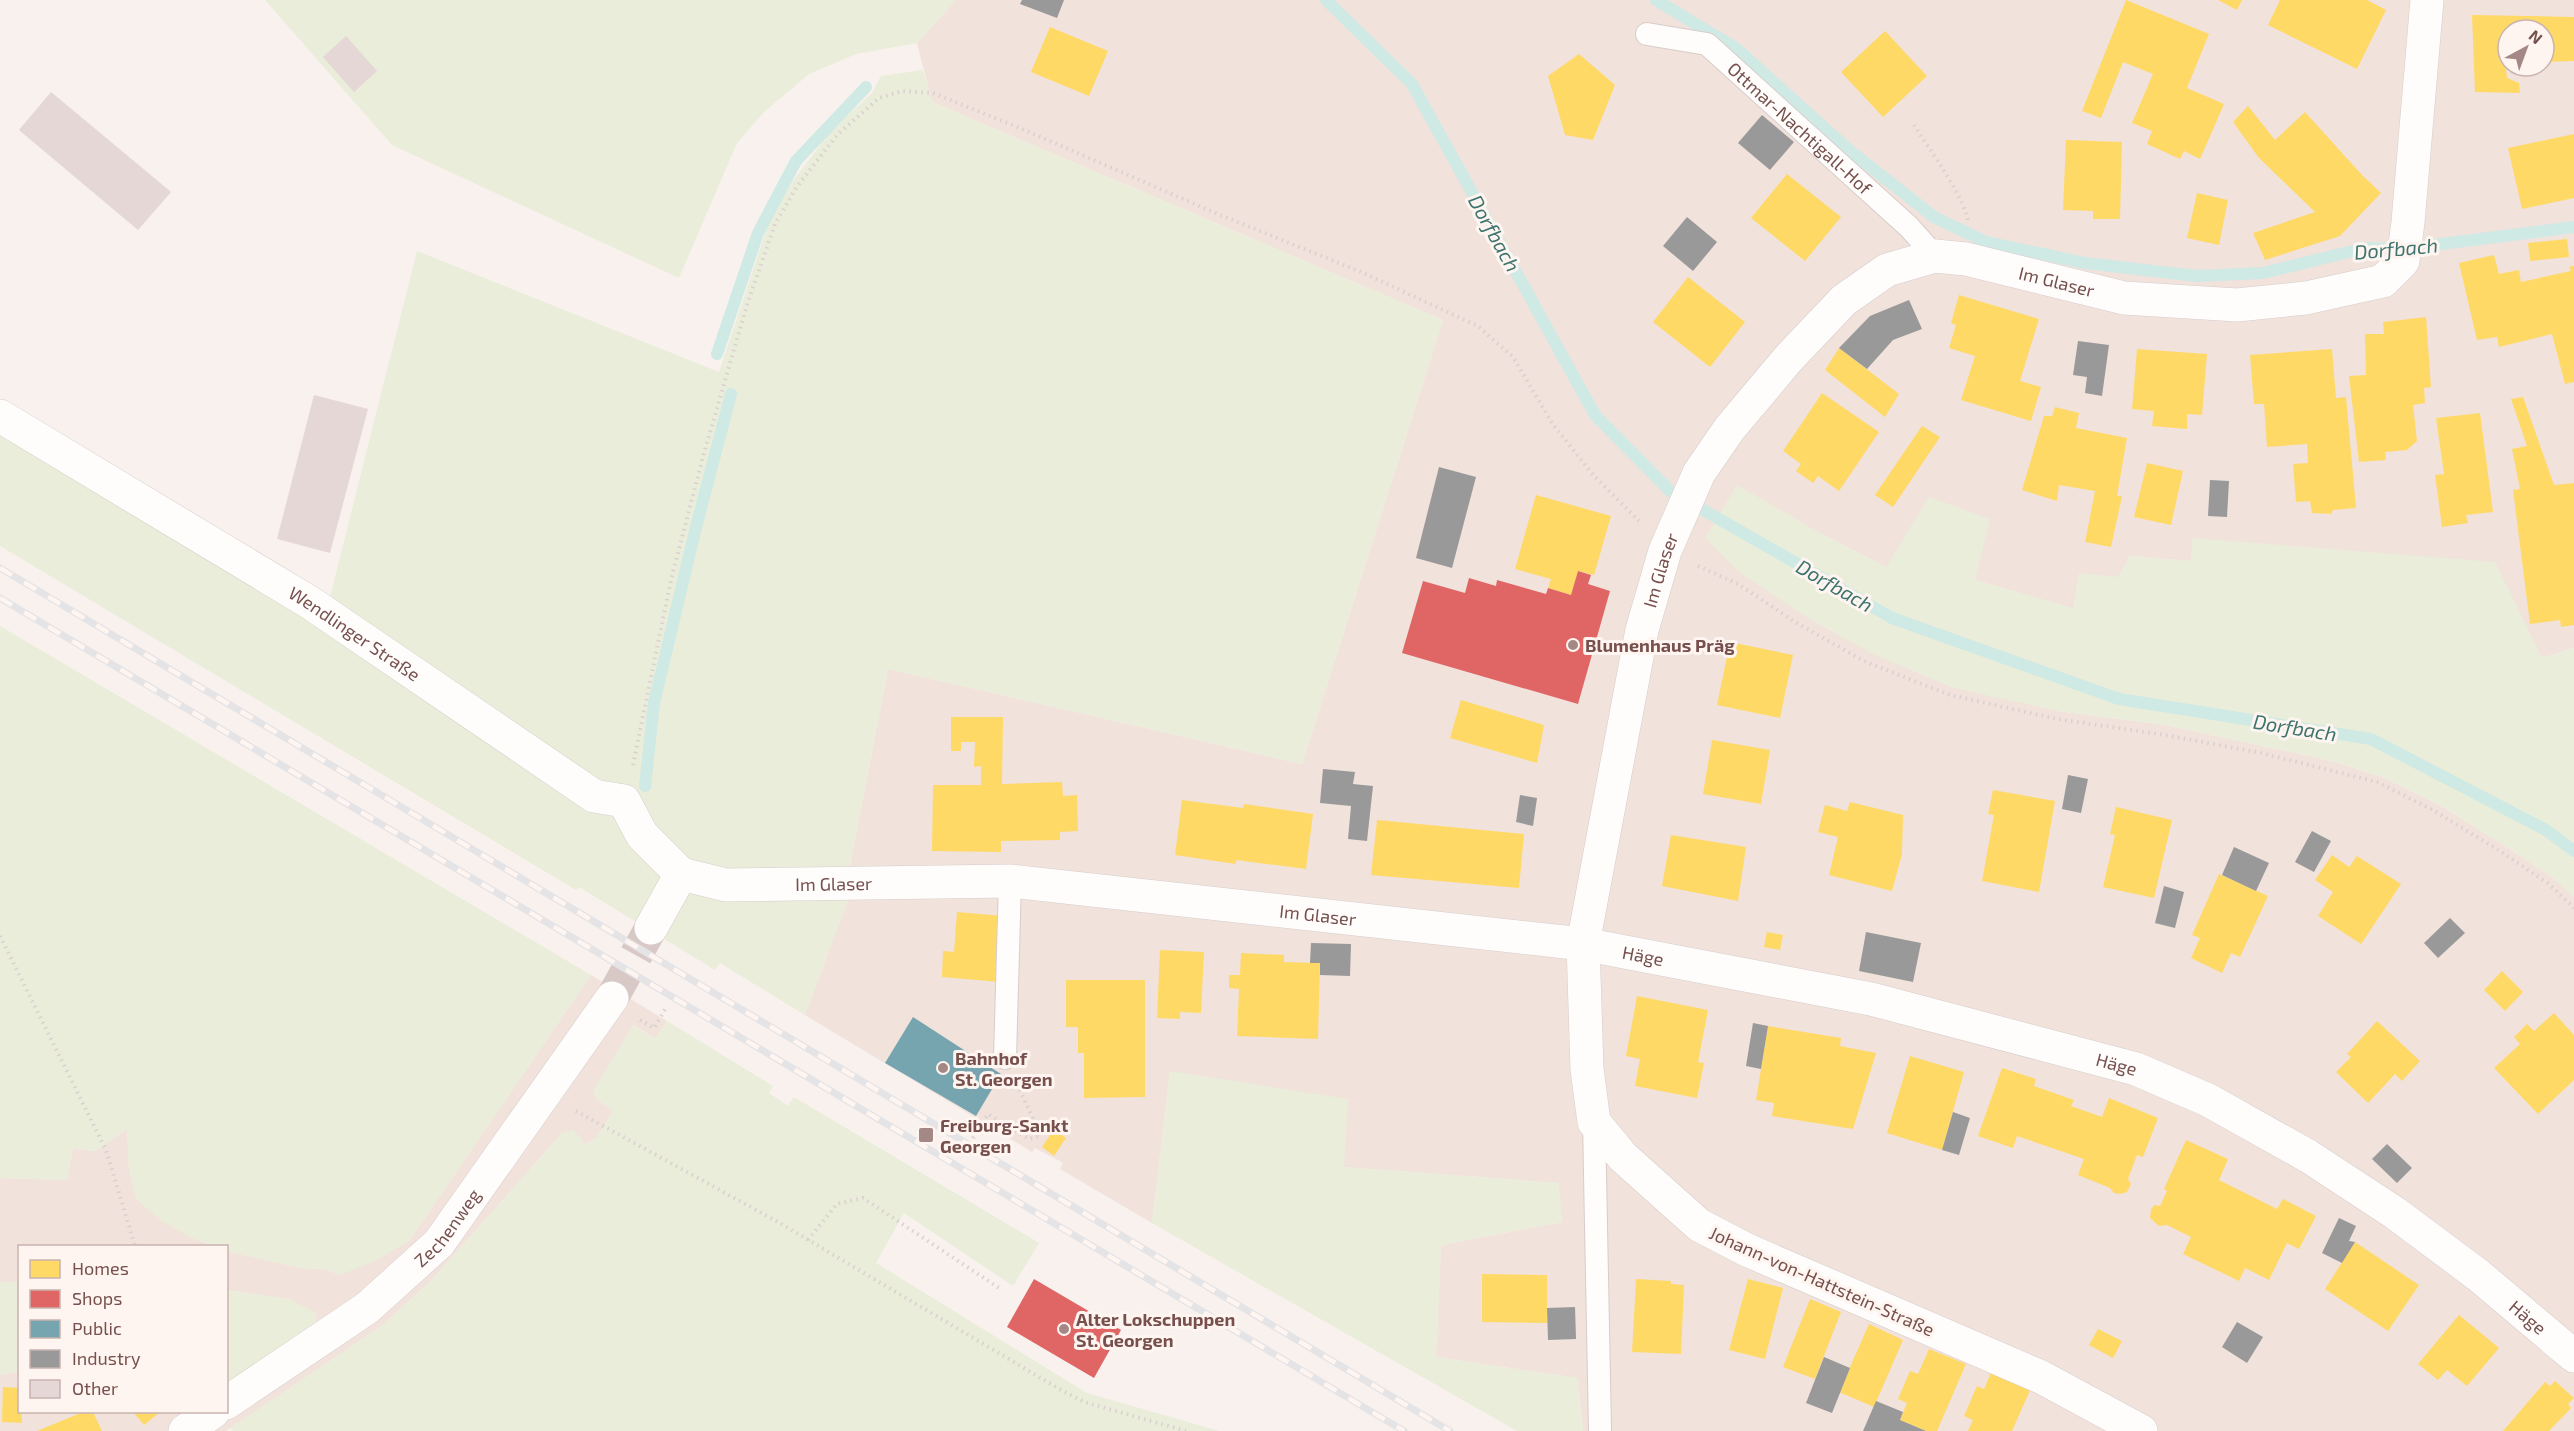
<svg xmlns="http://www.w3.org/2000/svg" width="2574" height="1431" font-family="'Exo 2',sans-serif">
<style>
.residential{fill:#f1e2dc;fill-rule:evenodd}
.green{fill:#eaedd9}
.homes{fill:#ffd966}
.shops{fill:#e06666}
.public{fill:#76a5af}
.industry{fill:#999}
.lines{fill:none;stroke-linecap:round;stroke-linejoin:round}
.stream{stroke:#cfe9e5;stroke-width:12}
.building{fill:#e4d7d5}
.street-tunnel{stroke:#d8c9c6;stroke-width:33;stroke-dasharray:33 16;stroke-linecap:butt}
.lane-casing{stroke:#d7cdca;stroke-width:24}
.street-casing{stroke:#d7cdca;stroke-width:34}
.path{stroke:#dad0d0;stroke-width:4;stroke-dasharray:1.5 4.5;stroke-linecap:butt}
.lane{stroke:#fefdfc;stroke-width:22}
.street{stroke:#fefdfc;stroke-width:33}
.rail-casing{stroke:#e4e3e6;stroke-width:7}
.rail{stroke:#fff5f0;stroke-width:4.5;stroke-dasharray:14;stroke-linecap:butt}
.poi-dot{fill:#a48885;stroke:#fff5f0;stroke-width:2}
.labels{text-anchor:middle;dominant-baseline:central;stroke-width:6;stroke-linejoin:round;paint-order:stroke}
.street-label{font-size:18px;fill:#77504d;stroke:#fff5f0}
.poi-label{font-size:18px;font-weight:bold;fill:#77504d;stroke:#fff5f0;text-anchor:start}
.water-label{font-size:20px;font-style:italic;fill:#3d746f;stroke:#fff5f0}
</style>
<rect width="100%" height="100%" fill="#f8f1ee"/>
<g class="residential">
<path d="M 956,0 L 2574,0 L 2574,648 L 2542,658 L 2193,539 L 2191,561 L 2130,556 L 2118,577 L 2074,609 L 1975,580 L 1886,567 L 1820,533 L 2058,711 L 2165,725 L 2332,761 L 2382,777 L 2438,804 L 2513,851 L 2552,877 L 2574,897 L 2574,1431 L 1583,1431 L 1577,1378 L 1436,1357 L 1441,1245 L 1562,1222 L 1558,1183 L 1343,1167 L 1170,1071 L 1152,1223 L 1060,1169 L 1063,1163 L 1035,1148 L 1032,1152 L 805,1015 L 848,900 L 850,866 L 888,669 L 1302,764 L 1443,320 L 932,102 L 917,43 ZM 2508,30 L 2544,30 L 2544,66 L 2508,66 Z"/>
<polygon points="591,975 667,1021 655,1039 634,1025 596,1098 613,1111 597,1138 581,1146 562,1133 430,1282 379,1328 226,1431 0,1431 0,1375 19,1371 20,1412 226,1412 227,1377 233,1386 289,1299 227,1290 227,1251 300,1268 325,1269 340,1275 409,1241"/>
<polygon points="127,1129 129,1170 190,1237 213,1246 20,1246 19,1282 0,1282 0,1178 67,1180 73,1148 95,1151"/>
</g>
<g class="green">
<polygon points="265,0 956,0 917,43 856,54 809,74 765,111 737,143 679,278 392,145"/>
<polygon points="923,70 932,102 1443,320 1302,764 888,669 850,866 848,900 805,1015 720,963 715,970 579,887 576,890 0,546 0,406 329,601 417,251 719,372 769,222 792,182 832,130 872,93 881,76"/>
<polygon points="1737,485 1820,533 1886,567 1929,497 1990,519 1975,580 2073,608 2079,573 2118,577 2130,556 2191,561 2193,538 2495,562 2542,658 2574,648 2574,897 2552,877 2513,851 2438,804 2382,777 2332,761 2165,725 2058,711 1954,688 1877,656 1809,619 1738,571 1705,538"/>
<polygon points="0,626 591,975 409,1241 373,1262 340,1275 325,1269 300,1268 227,1251 226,1246 213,1246 190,1237 163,1222 136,1199 129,1170 127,1129 95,1151 73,1148 67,1180 0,1178"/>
<polygon points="667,1021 773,1086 769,1093 788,1106 794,1097 1039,1243 1013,1286 904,1213 876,1263 1087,1393 1219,1431 233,1431 230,1428 379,1328 430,1282 562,1133 573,1130 583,1140 582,1146 597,1138 613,1111 596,1098 593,1091 633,1025 655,1039"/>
<polygon points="1170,1071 1348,1099 1344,1167 1559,1183 1562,1222 1441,1245 1436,1357 1577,1378 1583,1431 1517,1431 1152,1223"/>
<polygon points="0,1282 20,1282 19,1371 0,1375"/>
<polygon points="226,1290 289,1299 316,1313 316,1325 233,1387 227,1377"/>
</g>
<g class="homes">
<polygon points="2126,0 2209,34 2187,88 2224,104 2200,159 2184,151 2180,159 2147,144 2152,131 2132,123 2153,74 2123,62 2101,118 2082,111"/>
<polygon points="2218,0 2242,0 2237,10"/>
<polygon points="2280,0 2367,0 2386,10 2357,69 2268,25"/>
<polygon points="2472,15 2574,17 2574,61 2544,62 2544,30 2508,30 2508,66 2532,66 2531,68 2506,69 2507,78 2519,83 2520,93 2475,92"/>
<polygon points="1050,27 1108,51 1089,96 1031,72"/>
<polygon points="1885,31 1927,76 1883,117 1841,72"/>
<polygon points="1579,54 1615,85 1593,140 1565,135 1548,76"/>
<polygon points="2248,106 2275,140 2305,112 2362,175 2381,193 2340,236 2265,260 2253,233 2315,212 2259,158 2233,122"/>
<polygon points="2574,134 2574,198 2522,209 2508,148"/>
<polygon points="2066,140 2122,142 2120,219 2093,219 2093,211 2063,210"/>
<polygon points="1787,174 1841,217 1805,261 1751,218"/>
<polygon points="2197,193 2228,200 2219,245 2187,238"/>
<polygon points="2567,239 2569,257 2530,261 2528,243"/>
<polygon points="2494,255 2499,274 2519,270 2521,282 2571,271 2569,267 2574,266 2574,382 2565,384 2552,334 2499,347 2497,337 2477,340 2459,263"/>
<polygon points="1688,277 1745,322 1710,367 1653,322"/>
<polygon points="1959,295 2039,319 2020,381 2041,387 2031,421 1961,400 1975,356 1949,348 1956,325 1951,323"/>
<polygon points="2426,317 2431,387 2424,388 2425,403 2413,405 2417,441 2407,450 2385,452 2386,460 2359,462 2349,376 2366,375 2365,334 2384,334 2383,322"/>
<polygon points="1839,348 1899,394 1885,417 1825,370"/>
<polygon points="2137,349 2207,354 2202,415 2187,414 2187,429 2152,426 2154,411 2132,409"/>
<polygon points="2332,349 2336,398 2346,397 2356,508 2333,510 2331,514 2312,513 2310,501 2296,502 2293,464 2308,463 2307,444 2267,447 2264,404 2254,404 2250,355"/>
<polygon points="1822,393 1879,432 1839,491 1818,476 1813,483 1796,471 1801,464 1783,451"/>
<polygon points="2523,397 2554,485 2574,483 2574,625 2561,627 2560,620 2530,624 2513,490 2520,489 2512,449 2527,446 2511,399"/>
<polygon points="2055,407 2079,413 2076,428 2127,438 2117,496 2122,496 2111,547 2085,542 2095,491 2059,485 2057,501 2022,490 2044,416 2052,416"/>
<polygon points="2480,413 2493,512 2466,515 2468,523 2442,527 2435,475 2444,474 2436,418"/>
<polygon points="1922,426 1940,437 1893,507 1875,495"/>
<polygon points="2147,463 2183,471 2171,525 2134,517"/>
<polygon points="1536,495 1611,516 1594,575 1578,571 1571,595 1548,588 1551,579 1515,569"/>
<polygon points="1730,642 1793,655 1780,718 1717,705"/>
<polygon points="1461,700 1544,725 1537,763 1450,738"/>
<polygon points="951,717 1003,717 1002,784 1062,782 1063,796 1077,795 1078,831 1060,832 1060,840 1001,841 1001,852 932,851 933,785 981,785 981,766 974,767 975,742 961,742 961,751 951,751"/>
<polygon points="1712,740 1770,750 1761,804 1703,794"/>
<polygon points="1993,790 2055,801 2039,892 1982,881 1994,815 1988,814"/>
<polygon points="1182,800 1243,808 1244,804 1313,814 1306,869 1236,860 1236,864 1175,855"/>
<polygon points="1850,802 1903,815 1902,854 1892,891 1829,875 1838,837 1818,832 1825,805 1847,811"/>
<polygon points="2116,807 2172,820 2154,898 2103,887 2115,835 2110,834"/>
<polygon points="1377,820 1524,834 1519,888 1371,875"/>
<polygon points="1671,835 1746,847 1738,901 1662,886"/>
<polygon points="2332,855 2349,867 2357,856 2401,884 2361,944 2318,916 2333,892 2315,880"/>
<polygon points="2219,874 2268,896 2240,957 2231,953 2222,973 2191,958 2200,938 2192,935"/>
<polygon points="957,912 1004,916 1000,982 942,977 943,951 954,952"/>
<polygon points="1767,932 1783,935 1780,950 1764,947"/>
<polygon points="1160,950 1204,952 1201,1013 1180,1012 1180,1019 1157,1018"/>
<polygon points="1241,953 1284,955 1284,962 1320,963 1318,1039 1237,1036 1239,989 1229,988 1229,975 1240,975"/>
<polygon points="2502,971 2523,992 2505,1011 2484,990"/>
<polygon points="1066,980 1145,980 1145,1097 1084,1098 1084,1053 1078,1053 1078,1027 1066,1027"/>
<polygon points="1637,996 1708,1010 1698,1062 1704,1063 1697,1098 1635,1086 1640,1059 1626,1056"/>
<polygon points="2554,1013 2574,1035 2574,1080 2538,1114 2494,1068 2520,1044 2514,1037 2527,1024 2534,1031"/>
<polygon points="2377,1021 2420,1061 2402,1081 2395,1074 2368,1103 2336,1072 2351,1057 2347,1054"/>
<polygon points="1768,1026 1841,1038 1840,1046 1876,1053 1853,1129 1772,1116 1774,1103 1756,1100"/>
<polygon points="1910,1056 1964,1072 1942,1150 1887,1133"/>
<polygon points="2002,1068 2036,1079 2034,1086 2074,1100 2071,1106 2102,1117 2109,1098 2158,1118 2143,1157 2137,1155 2128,1179 2131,1184 2127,1192 2120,1194 2114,1193 2110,1188 2078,1175 2084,1159 2017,1136 2013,1148 1978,1136"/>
<polygon points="1054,1129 1066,1138 1054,1156 1042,1147"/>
<polygon points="2186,1140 2228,1159 2219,1180 2277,1209 2283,1199 2316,1216 2299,1249 2287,1243 2269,1280 2245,1268 2239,1281 2183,1254 2191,1237 2167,1225 2159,1226 2150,1218 2151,1209 2155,1205 2160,1206 2167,1191 2164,1189"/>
<polygon points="2355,1242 2419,1285 2388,1331 2325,1289"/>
<polygon points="1482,1274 1547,1275 1547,1323 1482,1322"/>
<polygon points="1636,1279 1671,1281 1671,1284 1684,1285 1681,1354 1632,1352"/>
<polygon points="1748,1279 1783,1288 1765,1359 1729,1350"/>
<polygon points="1810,1299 1841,1312 1815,1379 1783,1367"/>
<polygon points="2459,1315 2499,1348 2467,1386 2447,1370 2438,1380 2418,1364"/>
<polygon points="1869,1324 1903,1340 1874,1407 1839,1392"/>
<polygon points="2098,1329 2122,1341 2113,1358 2089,1345"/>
<polygon points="1929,1349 1966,1364 1937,1431 1926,1431 1900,1420 1907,1403 1898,1399 1910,1371 1918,1374"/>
<polygon points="1992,1370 2031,1388 2012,1431 1968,1431 1973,1420 1964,1416 1977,1386 1984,1389"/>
<polygon points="2555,1381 2574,1398 2568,1404 2571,1408 2549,1431 2503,1431 2545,1382 2550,1386"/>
<polygon points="3,1387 20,1388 22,1423 2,1422"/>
<polygon points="83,1412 93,1412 102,1431 37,1431"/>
<polygon points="133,1412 160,1412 144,1425"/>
</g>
<g class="shops">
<polygon points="1578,571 1591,575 1588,584 1610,591 1578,704 1402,653 1423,581 1465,593 1469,578 1496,586 1497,580 1546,594 1548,588 1571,595"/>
<polygon points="1034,1279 1121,1330 1094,1378 1007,1327"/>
</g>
<polygon class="public" points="913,1017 1001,1074 976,1116 885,1063"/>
<g class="industry">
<polygon points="1022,0 1064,0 1057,18 1020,4"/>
<polygon points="1762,115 1794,142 1770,170 1738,143"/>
<polygon points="1687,217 1717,242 1693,271 1663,246"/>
<polygon points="1909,300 1922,329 1893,340 1867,369 1839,348 1870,316"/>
<polygon points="2078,341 2109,345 2102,396 2085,393 2087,377 2073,375"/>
<polygon points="1439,467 1476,477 1452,568 1416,558"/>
<polygon points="2210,480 2229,481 2227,517 2208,516"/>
<polygon points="1323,769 1355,772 1353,784 1373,786 1367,841 1348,839 1351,806 1320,803"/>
<polygon points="2068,775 2088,779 2081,813 2062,809"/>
<polygon points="1520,795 1537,798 1533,826 1516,822"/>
<polygon points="2312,831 2331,841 2314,872 2295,862"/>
<polygon points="2234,847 2269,863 2256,891 2222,875"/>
<polygon points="2164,886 2184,892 2175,928 2155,923"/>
<polygon points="2450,918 2465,933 2438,958 2424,943"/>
<polygon points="1866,932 1921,943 1913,982 1859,971"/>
<polygon points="1311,943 1351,944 1350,976 1320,975 1320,963 1310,963"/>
<polygon points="1753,1023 1768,1026 1761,1069 1746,1066"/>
<polygon points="1953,1112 1970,1118 1959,1155 1942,1150"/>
<polygon points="2387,1144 2412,1168 2397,1183 2372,1159"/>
<polygon points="2339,1218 2356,1226 2349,1241 2355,1242 2342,1263 2322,1253"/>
<polygon points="1575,1307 1576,1339 1548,1340 1547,1308"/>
<polygon points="2237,1322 2263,1337 2247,1363 2222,1347"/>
<polygon points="1824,1357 1850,1368 1832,1413 1806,1403"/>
<polygon points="1876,1401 1903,1412 1900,1420 1926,1431 1863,1431"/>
</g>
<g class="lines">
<g class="stream">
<polyline points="1326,0 1412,84 1595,415 1670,491 1892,618 2119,699 2371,739 2546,830 2574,851"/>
<polyline points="1656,0 1737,49 1849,150 1934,217 1986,242 2085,263 2196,276 2263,273 2365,248 2402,249 2574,227"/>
<polyline points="717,354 758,233 796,161 866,87"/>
<polyline points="645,786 654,703 695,531 731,394"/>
</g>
</g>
<g class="building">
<polygon points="346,36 377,71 354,92 323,57"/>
<polygon points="51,92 171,192 138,230 19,130"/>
<polygon points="314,395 368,409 330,553 277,539"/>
</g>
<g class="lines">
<polyline class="street-tunnel" points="612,998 651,928"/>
<defs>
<g id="lane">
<path id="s1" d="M 1647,34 L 1707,44 L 1909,227 L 1935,256"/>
<polyline points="1005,1058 1010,881"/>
<polyline points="1594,1122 1600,1431"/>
</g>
<g id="street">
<path id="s2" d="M 0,416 L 309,602 L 594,796 L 624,801 L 642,835 L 681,874"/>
<path id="s3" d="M 681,874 L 726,885 L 1010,881 L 1583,944 L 1871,999 L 2136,1069 L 2208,1100 L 2308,1156 L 2395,1213 L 2478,1275 L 2574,1356"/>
<polyline points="651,928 681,874"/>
<path id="s4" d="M 226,1403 L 367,1308 L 439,1243 L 612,998"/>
<polyline points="185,1431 213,1412"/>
<path id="s5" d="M 2141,1431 L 2041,1377 L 1747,1250 L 1699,1225 L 1623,1157 L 1594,1122 L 1587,1069 L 1583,944 L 1642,630 L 1665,551 L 1699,473 L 1730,428 L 1788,359 L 1844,300 L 1887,270 L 1935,256 L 1966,259 L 2124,298 L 2237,305 L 2306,298 L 2383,281 L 2403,261 L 2408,222 L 2427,0"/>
</g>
</defs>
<use href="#lane" class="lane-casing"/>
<use href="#street" class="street-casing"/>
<g class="path">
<path d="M 1914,125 C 1927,146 1969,203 1968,224"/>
<polyline points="1698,566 1738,584 1795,622 1866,662 1950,695 2057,719 2165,735 2261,753 2377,782 2433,810 2503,853 2549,884 2574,908"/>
<polyline points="633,765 671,580 704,453 747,305 775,224 796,188 837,135 879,98 902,91 933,93 1027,131 1213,212 1361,272 1478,326 1513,357 1552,423 1594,476 1639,521"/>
<polyline points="0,936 106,1150 135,1246"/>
<polyline points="640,1020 654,1028 667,1006"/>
<polyline points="576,1111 778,1222 1061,1390 1084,1402 1186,1431"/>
<polyline points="973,1138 988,1114 1029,1139 1041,1136 1017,1084"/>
<polyline points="808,1240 837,1204 863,1198 1002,1290"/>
</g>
<use href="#lane" class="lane"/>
<use href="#street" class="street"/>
<defs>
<g id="rail">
<polyline points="0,568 1450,1431"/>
<polyline points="0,598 1404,1431"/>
</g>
</defs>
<use href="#rail" class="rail-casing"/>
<use href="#rail" class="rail"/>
</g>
<g class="poi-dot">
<circle cx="1573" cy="645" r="6"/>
<circle cx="943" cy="1068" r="6"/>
<rect x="918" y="1127" width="16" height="16" rx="3"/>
<circle cx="1064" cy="1329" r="6"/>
</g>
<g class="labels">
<g class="street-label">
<text stroke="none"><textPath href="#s1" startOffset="186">Ottmar-Nachtigall-Hof</textPath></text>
<text stroke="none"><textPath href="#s5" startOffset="1754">Im Glaser</textPath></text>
<text stroke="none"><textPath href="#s5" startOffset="1196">Im Glaser</textPath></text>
<text stroke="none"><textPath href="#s2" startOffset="416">Wendlinger Straße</textPath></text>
<text stroke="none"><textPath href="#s3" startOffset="154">Im Glaser</textPath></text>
<text stroke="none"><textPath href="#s3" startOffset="640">Im Glaser</textPath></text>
<text stroke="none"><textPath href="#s3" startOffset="968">Häge</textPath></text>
<text stroke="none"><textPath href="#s3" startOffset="1454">Häge</textPath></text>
<text stroke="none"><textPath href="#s4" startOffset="284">Zechenweg</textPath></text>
<text transform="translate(1822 1281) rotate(24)">Johann-von-Hattstein-Straße</text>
<text stroke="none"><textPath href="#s3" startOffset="1940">Häge</textPath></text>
</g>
<g class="poi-label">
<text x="1585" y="645">Blumenhaus Präg</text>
<text x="955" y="1058">Bahnhof<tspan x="955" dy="21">St. Georgen</tspan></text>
<text x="940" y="1125">Freiburg-Sankt<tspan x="940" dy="21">Georgen</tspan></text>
<text x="1076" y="1319">Alter Lokschuppen<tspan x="1076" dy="21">St. Georgen</tspan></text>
</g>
<g class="water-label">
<text transform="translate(1495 233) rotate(61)">Dorfbach</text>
<text transform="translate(2396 248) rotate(-5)">Dorfbach</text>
<text transform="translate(1835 585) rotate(30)">Dorfbach</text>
<text transform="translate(2295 727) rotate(9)">Dorfbach</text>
</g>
</g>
<rect x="18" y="1245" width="210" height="168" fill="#fff5f0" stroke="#c9b3af" stroke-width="1.5"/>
<rect x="30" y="1260" width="30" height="18" fill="#ffd966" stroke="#c9b3af" stroke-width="1.5"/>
<text x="72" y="1275" font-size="18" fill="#77504d">Homes</text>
<rect x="30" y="1290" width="30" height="18" fill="#e06666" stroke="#c9b3af" stroke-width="1.5"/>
<text x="72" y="1305" font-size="18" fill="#77504d">Shops</text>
<rect x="30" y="1320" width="30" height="18" fill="#76a5af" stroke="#c9b3af" stroke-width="1.5"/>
<text x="72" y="1335" font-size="18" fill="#77504d">Public</text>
<rect x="30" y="1350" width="30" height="18" fill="#999999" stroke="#c9b3af" stroke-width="1.5"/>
<text x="72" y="1365" font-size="18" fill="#77504d">Industry</text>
<rect x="30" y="1380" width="30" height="18" fill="#e4d7d5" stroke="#c9b3af" stroke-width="1.5"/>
<text x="72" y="1395" font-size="18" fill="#77504d">Other</text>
<g transform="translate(2526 48) rotate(41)"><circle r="28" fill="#fff5f0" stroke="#c9b3af" stroke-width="1.5"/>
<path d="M0-4.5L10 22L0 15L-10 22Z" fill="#a48885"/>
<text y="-9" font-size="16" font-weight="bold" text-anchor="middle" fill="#77504d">N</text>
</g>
</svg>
